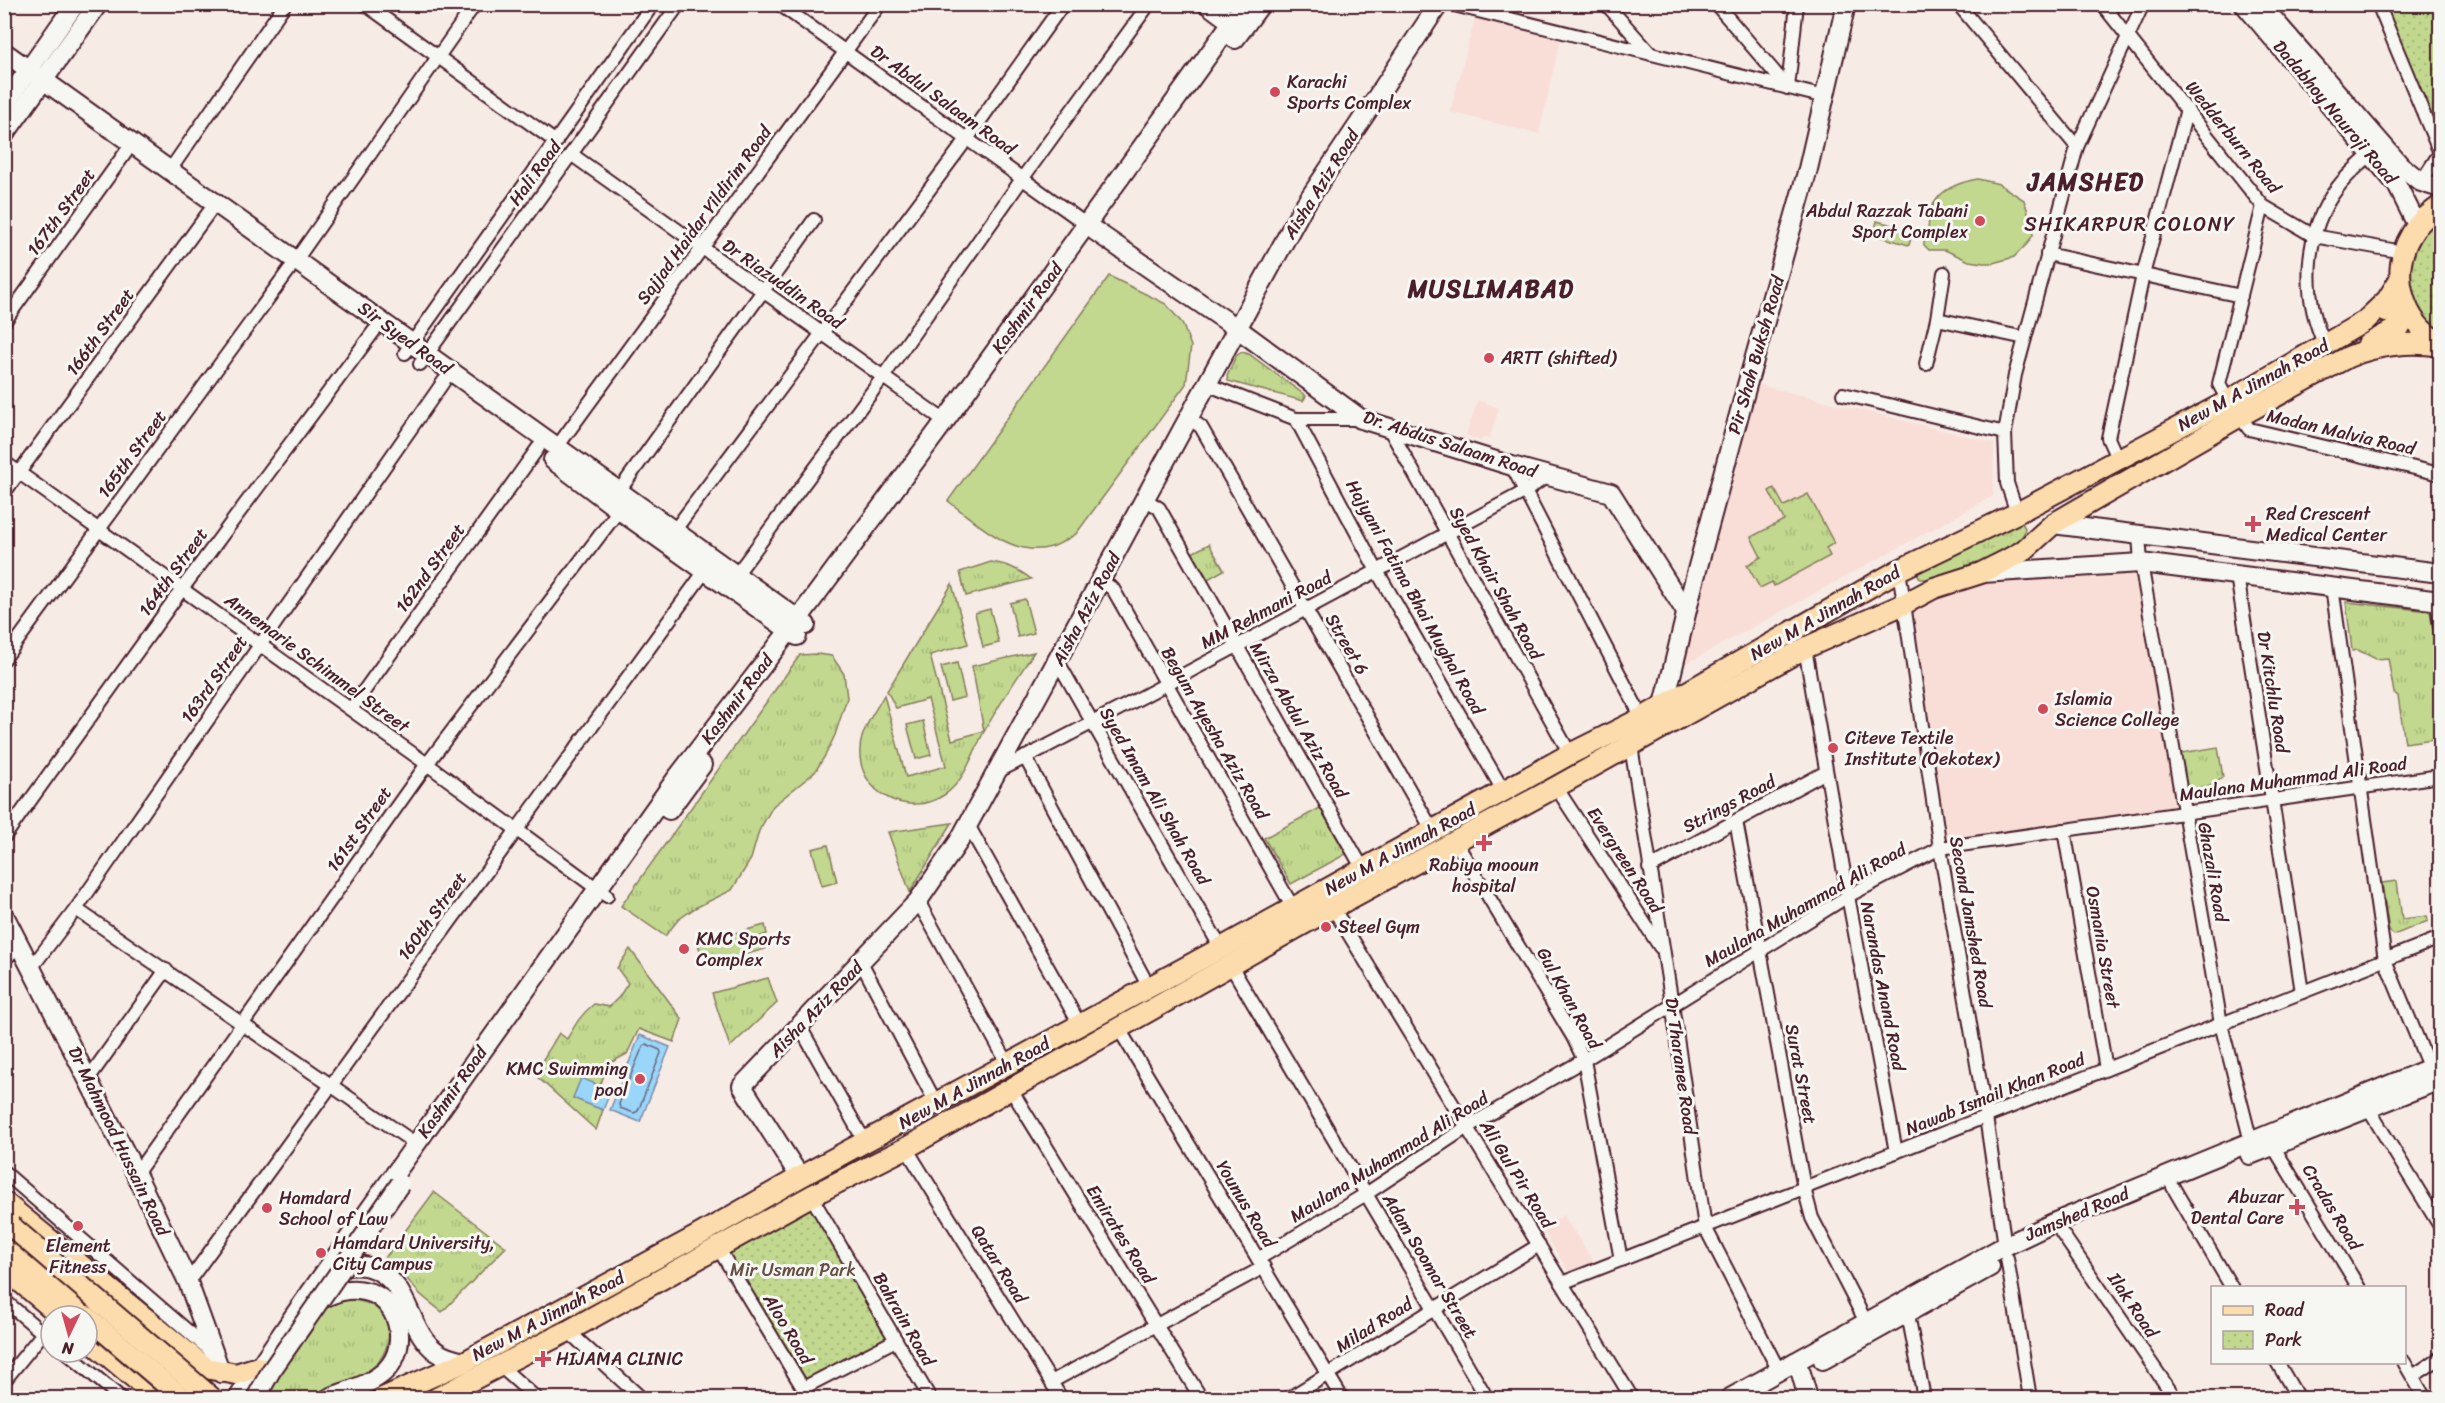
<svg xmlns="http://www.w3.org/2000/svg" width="2445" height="1403" font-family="Sriracha,sans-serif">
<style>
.built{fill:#f8ded7}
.grass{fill:url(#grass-tufts);stroke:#867c5c;stroke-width:1.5}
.park{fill:url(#park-dots);stroke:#867c5c;stroke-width:1.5}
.garden{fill:#c1d88e;stroke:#867c5c;stroke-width:1.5}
.water{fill:#9ad5fa;stroke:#7a8ca7;stroke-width:1.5}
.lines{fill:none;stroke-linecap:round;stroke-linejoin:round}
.shore{stroke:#6a687e;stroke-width:1.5}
.street-casing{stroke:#4a1f2b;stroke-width:16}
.secondary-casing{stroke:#4a1f2b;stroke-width:22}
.primary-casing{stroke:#4a1f2b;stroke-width:24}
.street{stroke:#f6f6f2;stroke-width:12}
.secondary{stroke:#f6f6f2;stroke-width:18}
.primary{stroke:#fcdcac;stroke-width:20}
.secondary-bridge-casing{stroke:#4a1f2b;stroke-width:22;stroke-linecap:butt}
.primary-bridge-casing{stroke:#4a1f2b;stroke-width:24;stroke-linecap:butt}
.secondary-bridge{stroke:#f6f6f2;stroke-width:18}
.primary-bridge{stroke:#fcdcac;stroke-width:20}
.poi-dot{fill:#d1495b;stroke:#f6f6f2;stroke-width:2}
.labels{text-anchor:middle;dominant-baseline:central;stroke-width:6;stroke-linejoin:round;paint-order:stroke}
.poi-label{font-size:18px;fill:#4a1f2b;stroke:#f6f6f2;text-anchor:start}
.street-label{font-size:18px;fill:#4a1f2b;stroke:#f6f6f2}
.park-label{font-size:18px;fill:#684d44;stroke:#f6f6f2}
.neighbourhood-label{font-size:20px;letter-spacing:1.5px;fill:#4a1f2b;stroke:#f6f6f2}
.district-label{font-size:24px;font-weight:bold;letter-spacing:1.5px;fill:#4a1f2b;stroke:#f6f6f2}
</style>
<defs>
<pattern id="grass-tufts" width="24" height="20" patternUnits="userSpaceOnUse" patternTransform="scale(1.5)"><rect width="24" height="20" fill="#c1d88e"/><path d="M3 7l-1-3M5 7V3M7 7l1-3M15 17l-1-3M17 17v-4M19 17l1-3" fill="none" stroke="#a7b97b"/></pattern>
<pattern id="park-dots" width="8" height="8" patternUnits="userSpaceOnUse" patternTransform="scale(1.5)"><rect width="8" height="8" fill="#c1d88e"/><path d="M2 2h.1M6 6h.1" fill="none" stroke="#a7b97b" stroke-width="1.8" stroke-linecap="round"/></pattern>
</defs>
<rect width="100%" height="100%" fill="#f7ebe6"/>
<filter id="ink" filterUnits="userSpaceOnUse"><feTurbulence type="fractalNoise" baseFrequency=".0167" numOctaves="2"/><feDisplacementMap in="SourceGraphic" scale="12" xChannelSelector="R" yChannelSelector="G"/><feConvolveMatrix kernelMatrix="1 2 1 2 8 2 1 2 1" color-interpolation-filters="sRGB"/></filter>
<g filter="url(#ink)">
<g class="built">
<polygon points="1477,11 1562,32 1539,134 1450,112"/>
<polygon points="1756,384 1994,443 1993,496 1678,668"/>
<polygon points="1478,400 1499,408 1489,439 1483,438 1481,441 1466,435"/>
<polygon points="2141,563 2185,813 1940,848 1904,604 1981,573"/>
<polygon points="1563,1215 1594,1262 1569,1272 1542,1229"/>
</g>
<g class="grass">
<polygon points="1242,352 1249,354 1306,396 1303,401 1228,381 1227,376 1236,356"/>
<polygon points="1774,488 1784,506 1808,494 1834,543 1826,548 1830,556 1774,586 1772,582 1760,588 1747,565 1761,557 1751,537 1784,520 1769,491"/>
<path d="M 2011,521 L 2022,523 L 2025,528 C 2024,555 1950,576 1926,579 L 1920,579 L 1917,572 Z"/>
<polygon points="1209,544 1224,570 1208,579 1192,553"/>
<path d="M 991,562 C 1007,564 1018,569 1031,579 L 966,596 L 960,572 Z"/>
<path d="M 952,584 L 968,644 L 930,655 L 952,740 L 984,731 L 972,666 L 1034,652 C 1017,678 1000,703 985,730 C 973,751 966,781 944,795 C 908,819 857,793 860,749 C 861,729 875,712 884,695 L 906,777 L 946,766 L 928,699 L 896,708 L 887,691 Z"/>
<polygon points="2346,602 2430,611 2440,681 2440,738 2405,743 2398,696 2394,693 2388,658 2376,659 2358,650 2352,651"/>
<polygon points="817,654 832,656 844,674 847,698 835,735 826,754 815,772 773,806 759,831 751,859 732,890 695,908 678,920 665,936 621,906 800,655"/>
<polygon points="2218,747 2223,777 2213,785 2187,790 2181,753"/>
<polygon points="1320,808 1346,854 1291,884 1264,838"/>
<polygon points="952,823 910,892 888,832"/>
<polygon points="2397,881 2402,919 2427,916 2428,921 2394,935 2389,931 2382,883"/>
<polygon points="765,925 767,934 761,936 765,949 704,966 698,943"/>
<path d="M 630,949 L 682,1019 L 674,1042 L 639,1029 L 627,1054 L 608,1064 L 600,1086 L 581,1079 L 573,1098 L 603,1110 L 596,1130 L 534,1074 L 559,1033 L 567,1039 C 575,1025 581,1014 594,1004 L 609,1007 L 619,997 L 628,983 L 617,968 Z"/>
<polygon points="768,978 777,1003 730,1047 712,993"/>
<path d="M 434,1192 L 506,1247 L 442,1312 C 435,1306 426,1300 419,1293 C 406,1280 402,1266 382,1262 Z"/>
<path d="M 352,1300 C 397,1303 400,1352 364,1374 C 354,1380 317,1397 305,1398 C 292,1401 276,1398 263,1398 L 321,1313 L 332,1303 Z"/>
</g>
<g class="park">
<polygon points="2384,5 2440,5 2440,145"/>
<path d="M 2440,218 L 2440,333 C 2435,328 2428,323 2423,317 C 2415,308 2413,298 2411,287 C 2407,257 2415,236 2440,218 Z"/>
<polygon points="811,1196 896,1340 803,1388 717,1246"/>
</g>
<g class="garden">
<path d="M 1978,179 L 1999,184 L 2024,200 L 2032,224 L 2033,235 L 2027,244 L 2014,257 L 1993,263 L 1984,263 L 1969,261 L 1945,250 L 1929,250 L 1924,245 L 1924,241 L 1929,239 C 1924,201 1943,185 1978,179 Z"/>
<polygon points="1877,221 1913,230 1909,245 1874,235"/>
<path d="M 1109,276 L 1166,304 L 1182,323 L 1191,346 L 1186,384 L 1076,534 C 1068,538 1060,545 1051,547 C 1013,559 976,522 948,501 Z"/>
<polygon points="1025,599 1034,633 1018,637 1010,603"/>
<polygon points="990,609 999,643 983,647 975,613"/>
<polygon points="957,663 965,697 950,701 941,667"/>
<polygon points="923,721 931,755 916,759 907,725"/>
<polygon points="828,845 837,882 822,886 812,849"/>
</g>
<g class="water">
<polygon points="640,1035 670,1047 640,1122 610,1110"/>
<polygon points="581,1078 611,1090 603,1110 573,1098"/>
</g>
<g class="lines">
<polygon class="shore" points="646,1044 660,1050 661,1053 638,1111 634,1113 620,1108 619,1104 643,1046"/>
<defs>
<g id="street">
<polyline points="365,4 556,142"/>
<polyline points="779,4 1087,225"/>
<polyline points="1450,4 1825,97"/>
<polyline points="1606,4 1651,54"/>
<polyline points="1716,4 1788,88"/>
<polyline points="1958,4 2077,147"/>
<polyline points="2102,4 2263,206 2314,236 2403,252"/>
<polyline points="2378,4 2440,153 2421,182"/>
<polyline points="1788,88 1797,4"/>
<polyline points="571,154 945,421"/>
<polyline points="170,170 285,4"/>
<polyline points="2047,254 2241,296"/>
<polyline points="296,260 475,4"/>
<polyline points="1937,319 2025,338"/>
<polyline points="4,322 126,152"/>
<path d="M 2325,345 C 2302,296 2303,232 2338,187 C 2347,175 2359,165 2370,155"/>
<polyline points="405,353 653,4"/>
<polyline points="420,364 679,4"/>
<polyline points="1926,364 1937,319 1944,273"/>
<polyline points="1206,384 1296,419 1360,419"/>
<polyline points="1843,394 2005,433"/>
<polyline points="2228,401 2219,384 2263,206"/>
<polyline points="2240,416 2249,429 2440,474"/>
<polyline points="1188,417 1201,427 1433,831"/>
<polyline points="1296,419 1377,571 1504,792"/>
<polyline points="1389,428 1570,754"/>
<polyline points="557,447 880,4"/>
<polyline points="2117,458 2108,438 2143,275 2187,109"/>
<polyline points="4,462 427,764 607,896"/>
<polyline points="1512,466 1642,718"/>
<polyline points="619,491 814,220"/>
<polyline points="4,493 209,212"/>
<polyline points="1146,500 1159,508 1363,869"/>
<polyline points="2017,513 2007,483 2005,433 2015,375 2077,147 2143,4"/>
<polyline points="674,531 967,139 1063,4"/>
<polyline points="2139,535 2141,563 2221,1024 2251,1142"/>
<polyline points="1899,570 1940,848 1986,1117 2005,1246"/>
<polyline points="736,575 883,377 1022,179 1149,4"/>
<polyline points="2237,575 2302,992"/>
<polyline points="1101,581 1113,589 1293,908"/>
<polyline points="2332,587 2385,960 2430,1069"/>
<polyline points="2437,600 2440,625"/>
<polyline points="1805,648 1848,896 1896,1152"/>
<polyline points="4,659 289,270"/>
<polyline points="1058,662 1221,948"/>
<polyline points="351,709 538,448"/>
<polyline points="1631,746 1672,1004 1705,1227 1779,1371"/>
<polyline points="1025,757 1149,987"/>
<polyline points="997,772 1140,698 1526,491 1548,475"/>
<polyline points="1556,787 1660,947"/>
<polyline points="1736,821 1804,1188 1812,1218 1866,1322"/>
<polyline points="968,825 1080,1025"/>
<polyline points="2064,830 2106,1069"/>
<polyline points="4,837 182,589 374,331"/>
<polyline points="1455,841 1573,1037 1584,1060 1621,1260"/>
<polyline points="1649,868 1826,772"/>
<polyline points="918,901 1008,1064"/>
<polyline points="1333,908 1632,1398"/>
<polyline points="76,909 416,1144"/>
<polyline points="4,960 20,944"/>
<polyline points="861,962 936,1103"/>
<polyline points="1231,966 1487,1398"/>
<polyline points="32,967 76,909 444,381"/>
<polyline points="800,1027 865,1142"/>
<polyline points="1119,1029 1342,1398"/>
<polyline points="88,1079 166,970"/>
<polyline points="1010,1088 1201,1398"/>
<polyline points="2368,1108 2440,1226"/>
<polyline points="2273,1146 2359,1288"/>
<polyline points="906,1148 1061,1398"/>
<polyline points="4,1172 212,1352"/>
<polyline points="136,1174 427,764 619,510"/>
<polyline points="2173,1187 2232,1288"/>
<polyline points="811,1196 930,1398"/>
<polyline points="2061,1232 2175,1398"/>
<polyline points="717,1246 809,1398"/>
<polyline points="2007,1258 2030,1398"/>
<polyline points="1258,1259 1366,1194 1467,1127 1584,1060 1848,896 1940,848 2440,776"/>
<polyline points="188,1282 705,571"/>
<polyline points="1562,1283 2440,938"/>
<polyline points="4,1300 51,1340"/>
<polyline points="1908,1314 1924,1398"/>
<polyline points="568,1331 641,1398"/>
<polyline points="66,1352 121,1398"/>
<polyline points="2277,1362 2298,1398"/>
<polyline points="2404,1362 2425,1398"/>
<polyline points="499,1365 536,1398"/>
<polyline points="2413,1376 2440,1358"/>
<polyline points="4,1381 43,1333"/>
<polyline points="1051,1382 1264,1267"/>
<polyline points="803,1388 896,1340"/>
<polyline points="1289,1398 1539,1245"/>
</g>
<g id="secondary">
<polyline points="1207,4 1241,29"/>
<polyline points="2244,4 2397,185 2417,225"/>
<polyline points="2260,4 2400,165 2421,182 2440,188"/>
<polyline points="1235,39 1261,4"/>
<polyline points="4,52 806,625"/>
<polyline points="4,105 75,4"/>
<polyline points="4,135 98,4"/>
<polyline points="1095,231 1238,329 1361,419 1512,466 1611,493 1686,612"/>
<polyline points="553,460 619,510 797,636"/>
<polyline points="2053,524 2440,573"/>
<polyline points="1983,573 2141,563 2440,601"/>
<polyline points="1664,705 1693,585 1747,385 1808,169 1846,4"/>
<polyline points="669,810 702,765"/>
<polyline points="4,915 136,1174 188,1282 221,1373"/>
<polyline points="2250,1155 2440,1080"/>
<polyline points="800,1177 742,1086 918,901 959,841 1302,209 1439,4"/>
<path d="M 332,1270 C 347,1265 363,1263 377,1270 C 411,1288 408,1331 437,1352 C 445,1358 455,1360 464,1362"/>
<path d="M 319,1300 C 334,1293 347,1287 364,1291 C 399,1297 410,1345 387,1369 C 373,1384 347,1391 329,1398"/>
<polyline points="1823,1360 1990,1267"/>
<polyline points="1795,1362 1801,1373 1808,1398"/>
<polyline points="238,1398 300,1307 676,779 798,619 945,421 1245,4"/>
<polyline points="1730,1398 1997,1250 2053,1223 2440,1064"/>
</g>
<g id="primary">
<path d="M 2440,206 C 2429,214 2418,222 2411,235 C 2389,272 2402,322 2440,343"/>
<path d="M 2368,344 L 2401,326 L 2403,319 C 2400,311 2394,309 2386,312"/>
<polyline points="4,1202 206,1368 236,1374 258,1367"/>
<polyline points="4,1247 85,1316"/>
<polyline points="4,1268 61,1316"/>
<polyline points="87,1338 158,1398"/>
<polyline points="383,1398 464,1362 697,1236 800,1177 1221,948 1570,754 1642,718 1899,570 2017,513 2228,401 2365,321 2387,300 2400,279"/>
<path d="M 437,1398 L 568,1331 L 811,1196 L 906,1148 L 1314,918 L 1556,787 L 1805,648 L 1904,604 L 1934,588 L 1981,573 L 2003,562 L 2023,551 L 2053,524 L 2240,416 L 2348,357 C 2376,345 2411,341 2440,346"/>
</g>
</defs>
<use href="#street" class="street-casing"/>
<use href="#secondary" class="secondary-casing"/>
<use href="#primary" class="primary-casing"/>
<use href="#street" class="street"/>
<use href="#secondary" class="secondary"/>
<use href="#primary" class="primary"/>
<defs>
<polyline id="secondary-bridge" points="256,1398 271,1371 400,1184"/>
<g id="primary-bridge">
<polyline points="11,1226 212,1398"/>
<polyline points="87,1317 182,1398"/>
</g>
</defs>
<use href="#secondary-bridge" class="secondary-bridge-casing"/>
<use href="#primary-bridge" class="primary-bridge-casing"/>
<use href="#secondary-bridge" class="secondary-bridge"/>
<use href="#primary-bridge" class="primary-bridge"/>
</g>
</g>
<g class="poi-dot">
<circle cx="1275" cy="92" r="6"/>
<circle cx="1980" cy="221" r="6"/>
<circle cx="1489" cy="358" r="6"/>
<path d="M2250 515h6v6h6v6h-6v6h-6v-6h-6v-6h6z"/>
<circle cx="2043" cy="709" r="6"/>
<circle cx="1833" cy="748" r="6"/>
<path d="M1481 834h6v6h6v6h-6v6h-6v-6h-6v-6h6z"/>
<circle cx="1326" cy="927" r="6"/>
<circle cx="684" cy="949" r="6"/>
<circle cx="640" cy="1079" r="6"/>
<path d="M2294 1198h6v6h6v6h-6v6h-6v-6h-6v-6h6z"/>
<circle cx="267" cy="1208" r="6"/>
<circle cx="78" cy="1226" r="6"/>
<circle cx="321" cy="1253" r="6"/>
<path d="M540 1350h6v6h6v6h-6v6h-6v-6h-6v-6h6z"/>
</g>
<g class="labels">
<g class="poi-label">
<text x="1287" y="82">Karachi<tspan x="1287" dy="21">Sports Complex</tspan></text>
<text x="1968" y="211" text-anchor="end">Abdul Razzak Tabani<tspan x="1968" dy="21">Sport Complex</tspan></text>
<text x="1501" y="358">ARTT (shifted)</text>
<text x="2266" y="514">Red Crescent<tspan x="2266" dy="21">Medical Center</tspan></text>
<text x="2055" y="699">Islamia<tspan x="2055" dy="21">Science College</tspan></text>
<text x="1845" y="738">Citeve Textile<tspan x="1845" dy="21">Institute (Oekotex)</tspan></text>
<text x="1484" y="865" text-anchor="middle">Rabiya mooun<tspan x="1484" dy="21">hospital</tspan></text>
<text x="1338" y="927">Steel Gym</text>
<text x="696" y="939">KMC Sports<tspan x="696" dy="21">Complex</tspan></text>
<text x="628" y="1069" text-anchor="end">KMC Swimming<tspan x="628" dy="21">pool</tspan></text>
<text x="2284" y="1197" text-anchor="end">Abuzar<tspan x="2284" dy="21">Dental Care</tspan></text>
<text x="279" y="1198">Hamdard<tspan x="279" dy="21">School of Law</tspan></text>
<text x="333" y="1243">Hamdard University,<tspan x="333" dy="21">City Campus</tspan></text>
<text x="78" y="1246" text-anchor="middle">Element<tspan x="78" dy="21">Fitness</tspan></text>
<text x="556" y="1359">HIJAMA CLINIC</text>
</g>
<g class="street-label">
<text transform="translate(943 100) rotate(36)">Dr Abdul Salaam Road</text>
<text transform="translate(2335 112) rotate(50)">Dadabhoy Nauroji Road</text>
<text transform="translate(2233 137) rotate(51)">Wedderburn Road</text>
<text transform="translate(535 173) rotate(-54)">Hali Road</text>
<text transform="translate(1321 184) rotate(-58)">Aisha Aziz Road</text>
<text transform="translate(61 212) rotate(-54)">167th Street</text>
<text transform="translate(704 215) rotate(-54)">Sajjad Haidar Yildirim Road</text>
<text transform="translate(783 284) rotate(35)">Dr Riazuddin Road</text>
<text transform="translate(1027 308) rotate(-54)">Kashmir Road</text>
<text transform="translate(100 332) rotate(-54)">166th Street</text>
<text transform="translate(405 338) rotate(36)">Sir Syed Road</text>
<text transform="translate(1756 355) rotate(-74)">Pir Shah Buksh Road</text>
<text transform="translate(2253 385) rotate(-29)">New M A Jinnah Road</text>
<text transform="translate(2341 432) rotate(13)">Madan Malvia Road</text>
<text transform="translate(1450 444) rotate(18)">Dr. Abdus Salaam Road</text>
<text transform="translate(132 454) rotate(-54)">165th Street</text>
<text transform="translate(430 568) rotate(-54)">162nd Street</text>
<text transform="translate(173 572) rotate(-54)">164th Street</text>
<text transform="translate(1496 583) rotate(61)">Syed Khair Shah Road</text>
<text transform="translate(1415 597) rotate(61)">Hajyani Fatima Bhai Mughal Road</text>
<text transform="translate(1086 609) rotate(-62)">Aisha Aziz Road</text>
<text transform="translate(1266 610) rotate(-28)">MM Rehmani Road</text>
<text transform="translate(1825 613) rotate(-30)">New M A Jinnah Road</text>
<text transform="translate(1347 644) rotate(60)">Street 6</text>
<text transform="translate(317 663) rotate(36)">Annemarie Schimmel Street</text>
<text transform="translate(214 679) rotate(-55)">163rd Street</text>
<text transform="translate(2273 692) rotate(81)">Dr Kitchlu Road</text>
<text transform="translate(737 699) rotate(-53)">Kashmir Road</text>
<text transform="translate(1299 720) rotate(60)">Mirza Abdul Aziz Road</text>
<text transform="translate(1215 733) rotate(60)">Begum Ayesha Aziz Road</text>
<text transform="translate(2293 779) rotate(-8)">Maulana Muhammad Ali Road</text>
<text transform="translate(1155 796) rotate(60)">Syed Imam Ali Shah Road</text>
<text transform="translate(1729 804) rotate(-28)">Strings Road</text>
<text transform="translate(359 829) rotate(-55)">161st Street</text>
<text transform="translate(1400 849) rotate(-29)">New M A Jinnah Road</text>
<text transform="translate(1625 860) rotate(57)">Evergreen Road</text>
<text transform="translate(2213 872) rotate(80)">Ghazali Road</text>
<text transform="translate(1805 905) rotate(-30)">Maulana Muhammad Ali Road</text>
<text transform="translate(432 916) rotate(-54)">160th Street</text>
<text transform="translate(1971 922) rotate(80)">Second Jamshed Road</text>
<text transform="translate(2103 947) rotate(80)">Osmania Street</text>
<text transform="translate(1883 986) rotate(79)">Narandas Anand Road</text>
<text transform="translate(1569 998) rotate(61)">Gul Khan Road</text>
<text transform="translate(816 1009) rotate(-46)">Aisha Aziz Road</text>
<text transform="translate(1681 1066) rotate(82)">Dr Tharanee Road</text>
<text transform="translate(1801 1074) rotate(79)">Surat Street</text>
<text transform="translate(974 1083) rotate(-29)">New M A Jinnah Road</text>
<text transform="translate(452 1092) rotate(-55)">Kashmir Road</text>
<text transform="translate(1995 1094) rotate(-22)">Nawab Ismail Khan Road</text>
<text transform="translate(119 1141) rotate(64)">Dr Mahmood Hussain Road</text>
<text transform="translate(1389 1157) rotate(-32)">Maulana Muhammad Ali Road</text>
<text transform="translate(1517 1174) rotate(58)">Ali Gul Pir Road</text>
<text transform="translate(1246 1204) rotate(59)">Younus Road</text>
<text transform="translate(2332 1207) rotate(59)">Cradas Road</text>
<text transform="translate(2077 1214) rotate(-23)">Jamshed Road</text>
<text transform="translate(1121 1234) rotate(58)">Emirates Road</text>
<text transform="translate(999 1264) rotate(58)">Qatar Road</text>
<text transform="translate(1430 1266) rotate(59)">Adam Soomar Street</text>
<text transform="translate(2133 1305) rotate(56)">Ilak Road</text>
<text transform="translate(548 1316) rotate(-28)">New M A Jinnah Road</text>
<text transform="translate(904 1319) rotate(60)">Bahrain Road</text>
<text transform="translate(1374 1325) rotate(-32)">Milad Road</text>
<text transform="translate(788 1329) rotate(59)">Aloo Road</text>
</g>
<g class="park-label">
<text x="793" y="1270">Mir Usman Park</text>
</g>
<g class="neighbourhood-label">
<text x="2130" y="224">SHIKARPUR COLONY</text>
</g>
<g class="district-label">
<text x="2086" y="182">JAMSHED</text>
<text x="1491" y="289">MUSLIMABAD</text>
</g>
</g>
<rect width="2445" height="1403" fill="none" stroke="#f6f6f2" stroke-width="24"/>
<rect x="12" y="12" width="2421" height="1379" fill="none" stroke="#4a1f2b" stroke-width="2" filter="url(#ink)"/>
<rect x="2211" y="1286" width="195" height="78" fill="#f6f6f2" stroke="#b1a0a2" stroke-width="1.5"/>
<rect x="2223" y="1306" width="30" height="9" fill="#fcdcac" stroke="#b1a0a2" stroke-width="1.5"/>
<text x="2265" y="1316" font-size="18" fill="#4a1f2b">Road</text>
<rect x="2223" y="1331" width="30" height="18" fill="url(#park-dots)" stroke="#b1a0a2" stroke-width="1.5"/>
<text x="2265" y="1346" font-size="18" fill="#4a1f2b">Park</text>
<g transform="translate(69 1334) rotate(185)"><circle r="28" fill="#f6f6f2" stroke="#b1a0a2" stroke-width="1.5"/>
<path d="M0-4.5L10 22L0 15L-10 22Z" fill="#d1495b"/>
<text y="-9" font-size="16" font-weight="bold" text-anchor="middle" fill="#4a1f2b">N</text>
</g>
</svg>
